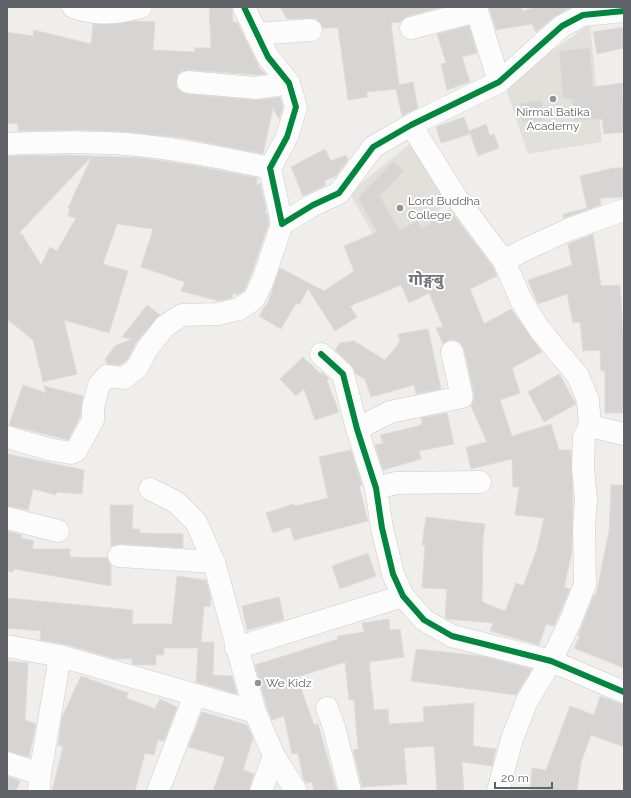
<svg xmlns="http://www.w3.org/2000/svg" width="631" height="798" font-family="Raleway,'Noto Sans Devanagari',sans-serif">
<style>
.education{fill:#e2e0da}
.building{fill:#d6d5d3;stroke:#deddd9;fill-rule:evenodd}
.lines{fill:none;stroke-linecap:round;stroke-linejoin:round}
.minor-casing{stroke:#cbcccc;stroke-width:23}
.minor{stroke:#fdfcfc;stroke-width:22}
.cycleway-casing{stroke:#fff;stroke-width:8}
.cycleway{stroke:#00873e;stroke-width:6}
.poi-dot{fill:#919496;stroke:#fff;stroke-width:1.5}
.labels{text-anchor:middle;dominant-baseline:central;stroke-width:4;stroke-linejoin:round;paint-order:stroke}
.poi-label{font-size:12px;fill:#5f6368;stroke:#fff;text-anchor:start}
.district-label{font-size:16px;font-weight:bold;fill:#70757a;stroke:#fff}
</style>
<rect width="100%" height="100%" fill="#efeeea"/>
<g class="education">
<polygon points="590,24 602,142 528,154 505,86 527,68"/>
<polygon points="415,140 450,201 432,216 449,243 394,269 349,193"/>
</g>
<g class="building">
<polygon points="209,7 232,7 233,22 237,22 260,69 266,74 256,75 189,70 182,71 178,75 176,81 177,87 181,92 187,94 255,100 280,97 283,107 279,119 273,108 263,154 183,138 127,132 81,130 18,131 18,124 7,123 7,32 33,36 34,30 91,44 93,24 116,24 135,21 155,22 153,50 195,52 194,48 211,48"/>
<polygon points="280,7 442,7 408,16 400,22 391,23 399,85 413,82 418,108 402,116 396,89 367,92 367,97 348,100 338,28 323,28 317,19 310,18 287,19"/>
<polygon points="489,7 521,7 522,11 538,7 571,7 554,17 536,32 532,24 496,30"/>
<polygon points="469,26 477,53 462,57 470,82 447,90 441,64 446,63 437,34"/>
<polygon points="624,27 624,48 597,54 593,32"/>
<polygon points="590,48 593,87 623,83 624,132 604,134 602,119 574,121 572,99 563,99 559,51"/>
<polygon points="542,101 544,120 522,122 520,103"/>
<polygon points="464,117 470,134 441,143 436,127"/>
<polygon points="486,124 490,136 494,134 499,148 478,156 469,131"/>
<polygon points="325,149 331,161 346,155 348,160 336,176 324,181 326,185 303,196 291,167"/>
<path d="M 67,155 L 143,158 L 197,166 L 258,178 L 256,185 L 260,183 L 266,208 L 265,213 L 267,214 L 269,223 L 251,275 L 244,291 L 238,295 L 233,293 L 232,298 L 219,301 L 181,291 L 185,282 L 141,267 L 153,229 L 117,224 L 103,264 L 128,271 L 109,333 L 64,320 L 77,374 L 43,382 L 33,340 L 7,319 L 7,156 ZM 92,156 L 68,208 L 70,209 L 68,216 L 76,218 L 57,251 L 50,247 L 41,265 L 22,234 L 19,233 Z"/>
<polygon points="393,161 404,171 380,196 399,230 417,221 422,229 450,210 493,267 497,276 470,289 484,324 511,309 542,352 512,368 520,393 500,400 512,436 551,424 559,450 571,450 573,500 572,552 564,587 570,589 554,626 546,624 539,645 490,631 493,623 447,619 445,617 447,589 422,588 425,545 422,545 426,517 485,524 483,539 482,602 505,611 516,583 523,586 537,549 544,518 515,515 519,487 513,487 512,459 471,469 466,447 487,442 471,406 474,400 474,394 464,349 461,343 455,340 449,340 443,344 436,328 443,327 429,293 409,303 401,285 350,306 357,317 335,331 308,289 299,305 296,303 281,329 259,316 268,302 280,268 324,291 354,271 344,246 377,232 358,198"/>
<polygon points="613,168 624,168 624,197 600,198 601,205 564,218 563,214 587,208 580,176"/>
<polygon points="593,234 601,286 620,285 624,342 624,413 605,413 605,371 601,371 600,350 583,351 580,322 573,323 567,294 538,304 528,280 572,265 568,244"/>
<polygon points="147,305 160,315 137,341 127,360 120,365 107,364 105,359 115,346 132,339 122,337"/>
<polygon points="428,329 441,389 416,394 414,385 371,397 365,379 356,374 351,365 335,350 340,343 354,341 385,360 400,342 398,334"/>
<polygon points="303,357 321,374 322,372 329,379 327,381 339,412 315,420 304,389 296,396 280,379"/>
<polygon points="559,374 576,404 544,422 528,392"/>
<polygon points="23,385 46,393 44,386 83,396 80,417 68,440 9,425"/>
<polygon points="447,413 454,444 419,451 421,459 383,470 375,445 383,443 380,435 418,426 422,424 421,418"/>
<polygon points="351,450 362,485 359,486 368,521 294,540 290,527 273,533 266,513 294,504 295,506 328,498 319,457"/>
<polygon points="7,454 84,470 82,494 57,492 56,495 33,489 28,510 7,506"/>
<polygon points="611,485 624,485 624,668 574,648 580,636 578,635 594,595 596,595 609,531"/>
<polygon points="110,505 133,505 132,529 140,529 140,533 183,534 183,548 120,544 111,546"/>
<polygon points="7,531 22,535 21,538 34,541 32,549 70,549 70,557 107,558 111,565 111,586 14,569 13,572 7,571"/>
<polygon points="368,553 376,576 340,589 332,566"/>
<polygon points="177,576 206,580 211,599 210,607 204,606 201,642 214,642 213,675 232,676 237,694 196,682 198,648 164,648 164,655 156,655 156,665 137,665 132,664 132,659 115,659 68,645 40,640 41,631 7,628 7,598 133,610 132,624 172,624"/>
<polygon points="279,597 284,620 247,630 242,606"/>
<polygon points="389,619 390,630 400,629 404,657 369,662 374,710 388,709 389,724 424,722 423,707 474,703 473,746 496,749 492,766 462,762 464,791 437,791 434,746 404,748 407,784 362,787 353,750 358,749 354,700 349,700 345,662 297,677 314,725 318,724 337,791 314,791 312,782 306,783 303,778 298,753 292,754 284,716 272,720 267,708 255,665 338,639 338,636 364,632 362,623"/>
<polygon points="416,649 482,656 532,669 516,695 411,681"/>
<polygon points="7,661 28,663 25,720 36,724 29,757 7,751"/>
<polygon points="81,676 128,693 126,698 155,709 160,699 177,707 164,741 158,740 154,755 145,753 135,791 52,791 63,747 58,745 62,717"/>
<polygon points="600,696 624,705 624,747 591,735 581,762 577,791 530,791 532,768 546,770 570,706 594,715"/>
<polygon points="202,712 247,725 253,738 243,770 254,774 249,791 213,791 225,757 188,747"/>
<polygon points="7,776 20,781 16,791 7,791"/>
</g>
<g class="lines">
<defs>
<g id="minor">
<path d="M 73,7 C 97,16 117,13 141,7"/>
<polyline points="244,7 268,57 289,83 296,107 287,137 270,168 282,224 313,205 339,193 373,147 411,125 499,82 562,26 583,15 624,11"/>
<polyline points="411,28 477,11 499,82"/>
<polyline points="256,34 311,30"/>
<polyline points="188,82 256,88 289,83"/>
<polyline points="411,125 456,197 504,261 522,302 540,330 578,376 588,400 590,426"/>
<path d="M 7,144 C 47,142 86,141 126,144 C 175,148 223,158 270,168"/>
<polyline points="504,261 522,251 570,229 624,210"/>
<polyline points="321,354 343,374 357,429 376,488 382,528 393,574 403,596 424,620 452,636 551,661 624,692"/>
<polyline points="357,429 390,412 462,397 452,352"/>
<polyline points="7,437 48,449 71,453 76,451 93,420 93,407 99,385 107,376 124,378 137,368 147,349 165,326 182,315 218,314 239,309 254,299 263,280 282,224"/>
<polyline points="376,488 396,483 480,482"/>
<polyline points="150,489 176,502 196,522 214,562 255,712 274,756 296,791"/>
<polyline points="7,518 58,531"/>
<polyline points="119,556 214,562"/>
<polyline points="7,646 60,656 255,712"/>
<polyline points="236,648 403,596"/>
<polyline points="327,708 334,727 350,791"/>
<polyline points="7,763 40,774"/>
<polyline points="39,791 40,774 60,656"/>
<polyline points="158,791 195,695"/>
<polyline points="261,791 274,756"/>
<polyline points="498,791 512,739 527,701 551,661 570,622 585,584 584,527 586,500 583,467 584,437 590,426 624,434"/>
</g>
</defs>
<use href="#minor" class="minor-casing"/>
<use href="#minor" class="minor"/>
<defs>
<g id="cycleway">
<polyline points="244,7 268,57 289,83 296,107 287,137 270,168 282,224 313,205 339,193 373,147 411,125 499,82 562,26 583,15 624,11"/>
<polyline points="321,354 343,374 357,429 376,488 382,528 393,574 403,596 424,620 452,636 551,661 624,692"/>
</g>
</defs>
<use href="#cycleway" class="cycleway-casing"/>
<use href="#cycleway" class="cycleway"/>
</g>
<g class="poi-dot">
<circle cx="553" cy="99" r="4"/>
<circle cx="400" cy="208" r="4"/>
<circle cx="258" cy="683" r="4"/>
</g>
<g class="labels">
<g class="poi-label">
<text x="553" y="112" text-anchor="middle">Nirmal Batika<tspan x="553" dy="14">Academy</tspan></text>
<text x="408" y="201">Lord Buddha<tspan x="408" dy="14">College</tspan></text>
<text x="266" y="683">We Kidz</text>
</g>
<g class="district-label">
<text x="426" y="279">गोङ्गबु</text>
</g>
</g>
<rect width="631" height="798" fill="none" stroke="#5f6368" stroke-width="16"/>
<path d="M495 782v6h57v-6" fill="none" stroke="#5f6368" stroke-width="2"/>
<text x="501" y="782" font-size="12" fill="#5f6368" stroke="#ffffff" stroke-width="3" paint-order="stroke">20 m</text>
</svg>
